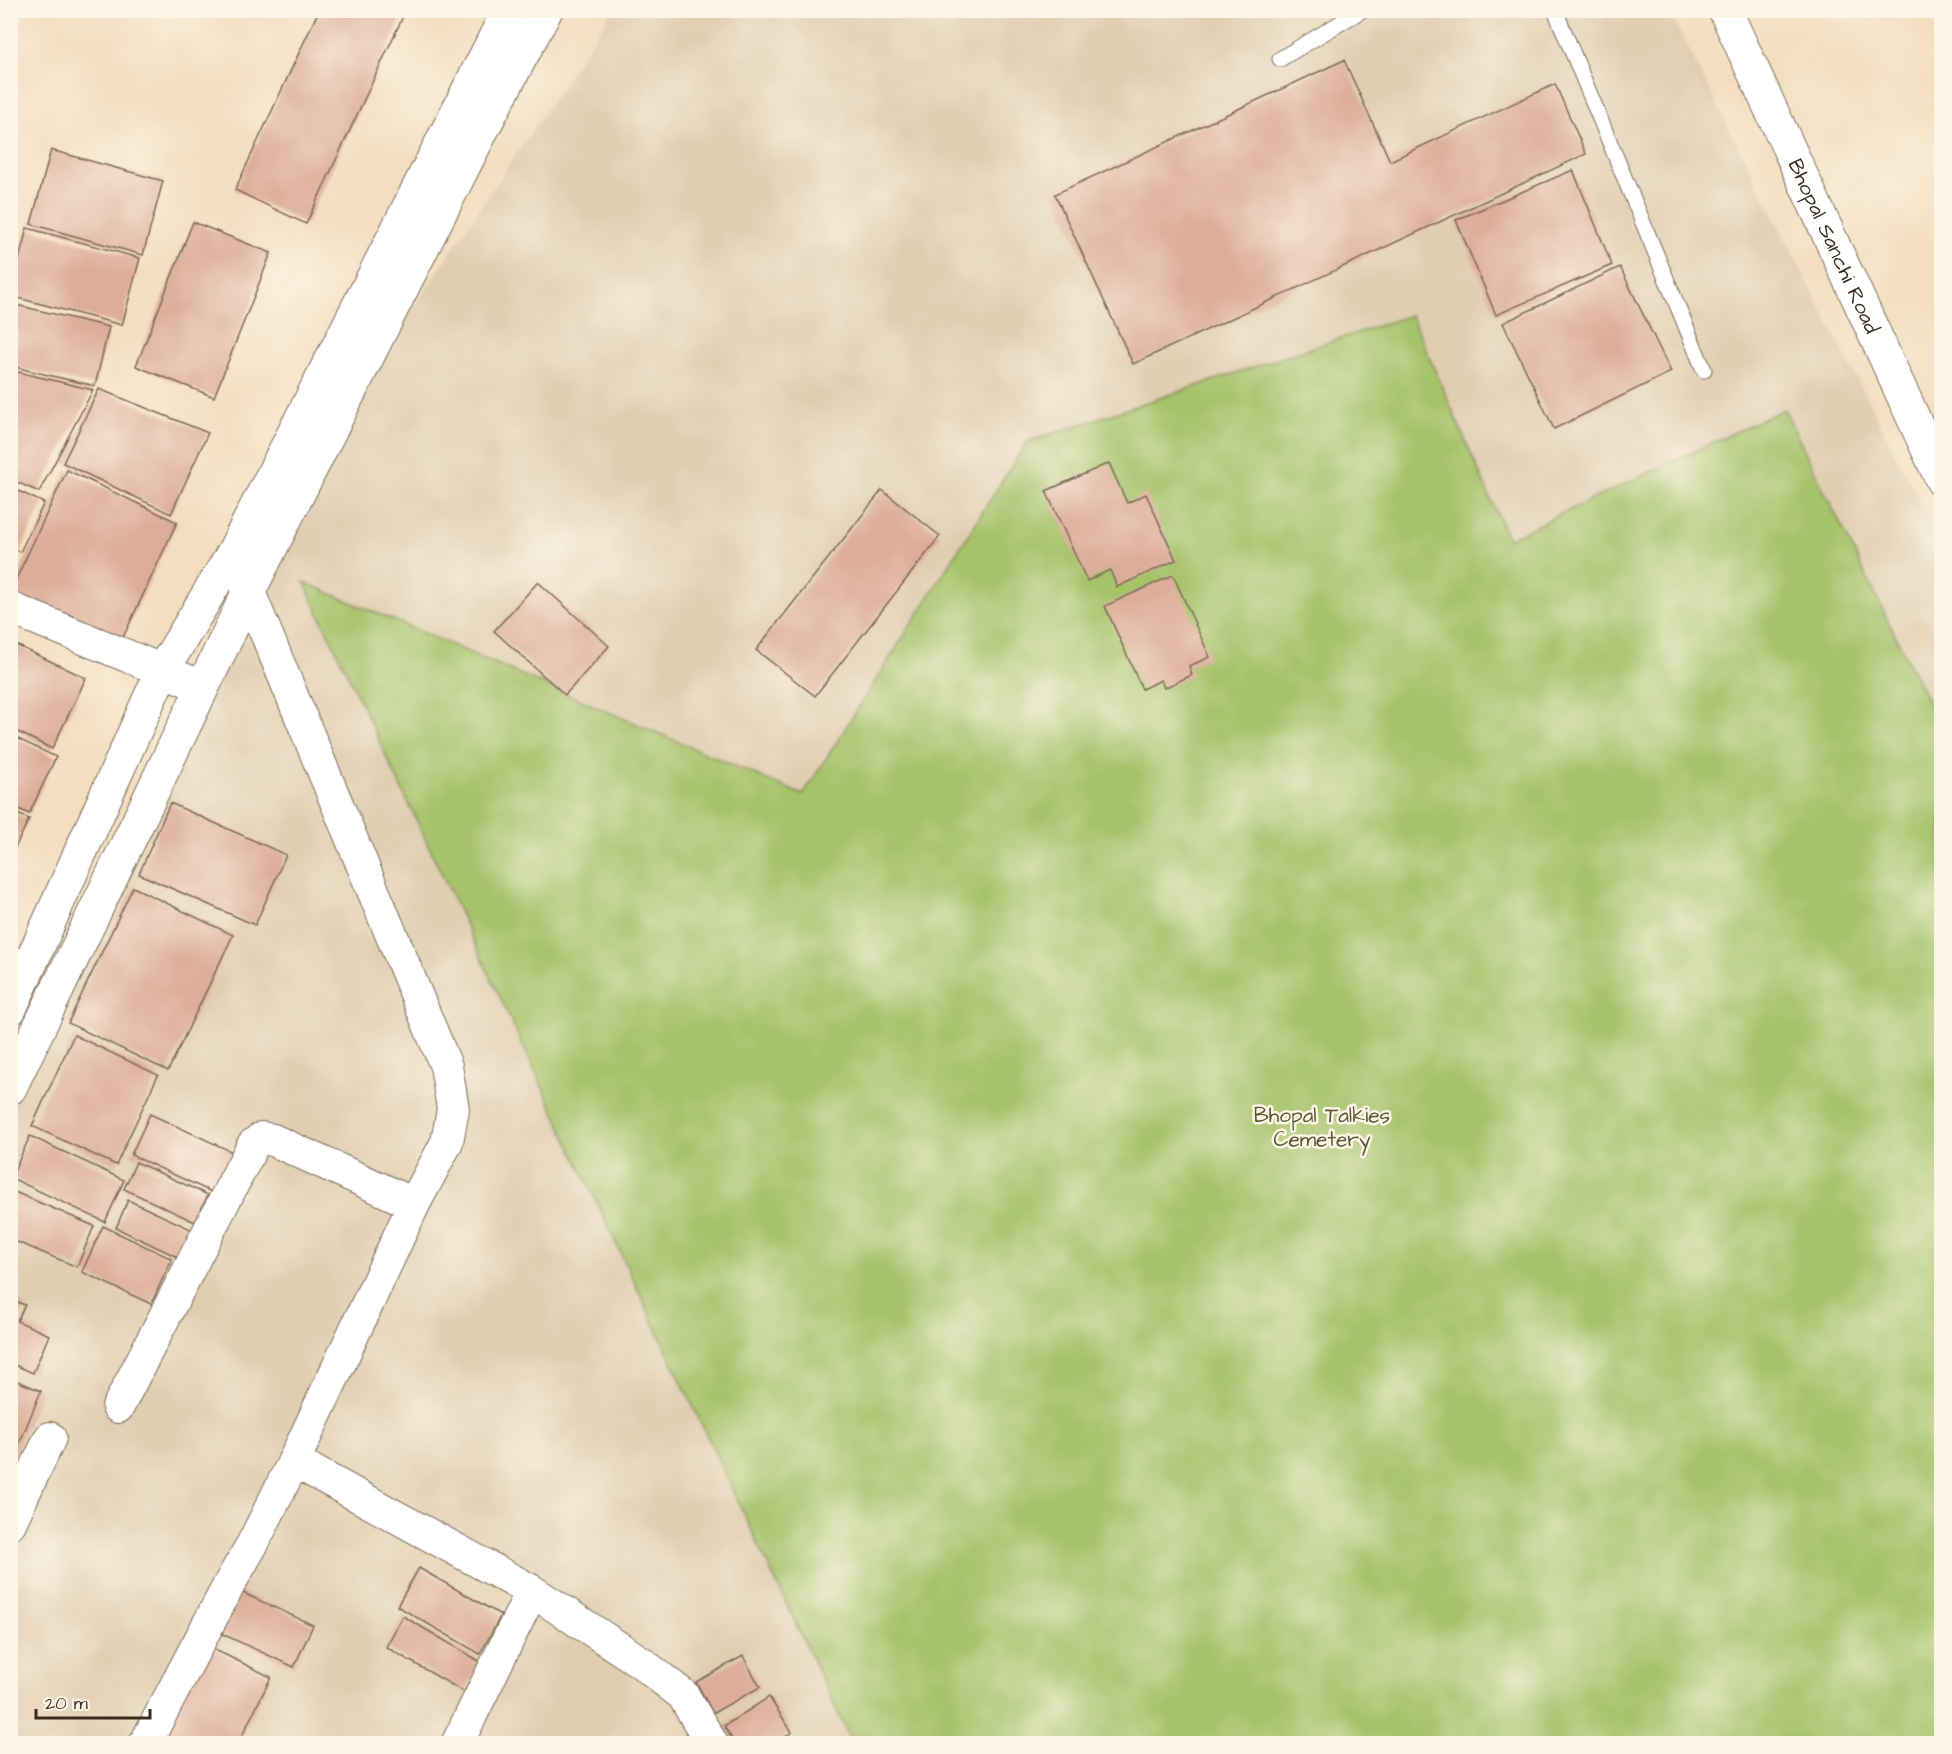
<svg xmlns="http://www.w3.org/2000/svg" width="1952" height="1754" font-family="'Architects Daughter',sans-serif">
<style>
.built{fill:#e0ceb1}
.green{fill:#a6c36a;stroke:#707644;stroke-width:1.5}
.building{fill:#ddad99}
.lines{fill:none;stroke-linecap:round;stroke-linejoin:round}
.lane-casing{stroke:#7b6957;stroke-width:17}
.street-casing{stroke:#7b6957;stroke-width:34}
.secondary-casing{stroke:#7b6957;stroke-width:35}
.primary-casing{stroke:#7b6957;stroke-width:35}
.lane{stroke:#fff;stroke-width:15}
.street{stroke:#fff;stroke-width:32}
.secondary{stroke:#fff;stroke-width:33}
.primary{stroke:#fff;stroke-width:33}
.labels{text-anchor:middle;dominant-baseline:central;stroke-width:5;stroke-linejoin:round;paint-order:stroke}
.street-label{font-size:21px;fill:#3b2a1e;stroke:#fcf5e5}
.park-label{font-size:21px;fill:#5b5835;stroke:#fcf5e5}
</style>
<rect width="100%" height="100%" fill="#fcf5e5"/>
<filter id="ink" filterUnits="userSpaceOnUse"><feTurbulence type="fractalNoise" baseFrequency=".0167" numOctaves="2"/><feDisplacementMap in="SourceGraphic" scale="12" xChannelSelector="R" yChannelSelector="G"/><feConvolveMatrix kernelMatrix="1 2 1 2 8 2 1 2 1" color-interpolation-filters="sRGB"/></filter>
<filter id="wash" filterUnits="userSpaceOnUse"><feTurbulence type="fractalNoise" baseFrequency=".008" numOctaves="4" result="noise"/><feDisplacementMap in="SourceGraphic" scale="24" xChannelSelector="R" yChannelSelector="G"/><feGaussianBlur stdDeviation="1.35" result="paint"/><feColorMatrix in="noise" values="0 0 0 0 0 0 0 0 0 0 0 0 0 0 0 0 0 1.4 0 .05"/><feComposite in="paint" operator="in"/></filter>
<g filter="url(#wash)">
<rect width="100%" height="100%" fill="#f3dec0"/>
<polygon class="built" points="612,11 1669,11 1941,543 1941,1743 11,1744 11,1095 243,563"/>
<polygon class="green" points="1411,315 1508,539 1784,409 1941,729 1941,1743 852,1743 304,582 803,795 1027,442"/>
<g id="blocks">
<g class="building">
<polygon points="319,10 406,10 306,224 235,190"/>
<polygon points="1344,60 1390,161 1555,84 1586,154 1133,364 1055,194"/>
<polygon points="51,150 163,181 143,255 31,224"/>
<polygon points="1573,170 1612,265 1496,315 1456,220"/>
<polygon points="193,222 271,253 214,397 136,366"/>
<polygon points="27,228 140,258 122,325 10,296"/>
<polygon points="1620,267 1671,372 1554,429 1503,323"/>
<polygon points="12,304 109,327 95,386 10,366 10,310"/>
<polygon points="10,370 93,390 39,492 10,479"/>
<polygon points="99,389 208,433 171,514 63,463"/>
<polygon points="1109,463 1127,503 1146,494 1176,560 1117,587 1110,570 1087,581 1046,491"/>
<polygon points="67,470 177,522 120,644 10,592"/>
<polygon points="10,487 44,503 20,552 10,547"/>
<polygon points="882,490 940,536 815,696 756,650"/>
<polygon points="1173,575 1210,657 1189,666 1192,675 1164,688 1161,680 1142,689 1105,606"/>
<polygon points="538,582 609,646 565,695 494,631"/>
<polygon points="10,642 86,678 52,749 10,728"/>
<polygon points="10,735 56,757 29,814 10,805"/>
<polygon points="170,803 286,855 255,925 139,874"/>
<polygon points="10,811 29,819 10,858"/>
<polygon points="133,887 233,935 168,1071 68,1023"/>
<polygon points="74,1035 158,1075 116,1165 32,1126"/>
<polygon points="150,1114 237,1154 218,1195 131,1155"/>
<polygon points="30,1136 124,1180 105,1222 11,1178"/>
<polygon points="136,1162 208,1195 195,1222 124,1189"/>
<polygon points="10,1190 94,1226 77,1267 10,1239"/>
<polygon points="128,1200 197,1232 184,1260 116,1228"/>
<polygon points="103,1226 172,1259 151,1304 82,1272"/>
<polygon points="10,1299 25,1305 17,1321 49,1335 33,1373 10,1363"/>
<polygon points="10,1378 41,1391 11,1464 10,1464"/>
<polygon points="419,1568 501,1615 480,1654 397,1606"/>
<polygon points="241,1592 313,1625 294,1667 222,1634"/>
<polygon points="403,1616 481,1662 464,1692 386,1647"/>
<polygon points="207,1646 271,1677 238,1744 159,1744"/>
<polygon points="743,1656 760,1687 713,1713 696,1682"/>
<polygon points="769,1697 792,1732 775,1744 735,1744 724,1726"/>
</g>
</g>
</g>
<g filter="url(#ink)">
<use href="#blocks" fill-opacity="0" stroke="#7b6957" stroke-width="1.5"/>
<g class="lines">
<defs>
<g id="lane">
<polyline points="1555,10 1704,370"/>
<polyline points="1280,59 1362,10"/>
</g>
<g id="street">
<polyline points="10,608 203,687"/>
<polyline points="118,1407 253,1145 262,1138 273,1140 414,1204"/>
<polyline points="294,1461 532,1591 639,1661 683,1695 712,1744"/>
<polyline points="10,1523 50,1438"/>
<polyline points="145,1744 231,1581 253,1543 294,1461 414,1204 447,1142 453,1109 446,1066 241,573"/>
<polyline points="457,1744 532,1591"/>
</g>
<g id="secondary">
<polyline points="10,1009 162,671 233,553 509,10"/>
<polyline points="10,1088 249,591 483,128 546,10"/>
</g>
<g id="primary">
<path id="s1" d="M 1725,10 L 1942,480"/>
</g>
</defs>
<use href="#lane" class="lane-casing"/>
<use href="#street" class="street-casing"/>
<use href="#secondary" class="secondary-casing"/>
<use href="#primary" class="primary-casing"/>
<use href="#lane" class="lane"/>
<use href="#street" class="street"/>
<use href="#secondary" class="secondary"/>
<use href="#primary" class="primary"/>
</g>
</g>
<g class="labels">
<g class="street-label">
<text stroke="none"><textPath href="#s1" startOffset="260">Bhopal Sanchi Road</textPath></text>
</g>
<g class="park-label">
<text x="1322" y="1115">Bhopal Talkies<tspan x="1322" dy="24">Cemetery</tspan></text>
</g>
</g>
<rect width="1952" height="1754" fill="none" stroke="#fcf5e5" stroke-width="36"/>
<path d="M36 1709v9h114v-9" fill="none" stroke="#3b2a1e" stroke-width="3"/>
<text x="45" y="1709" font-size="18" fill="#3b2a1e" stroke="#fcf5e5" stroke-width="4.5" paint-order="stroke">20 m</text>
</svg>
